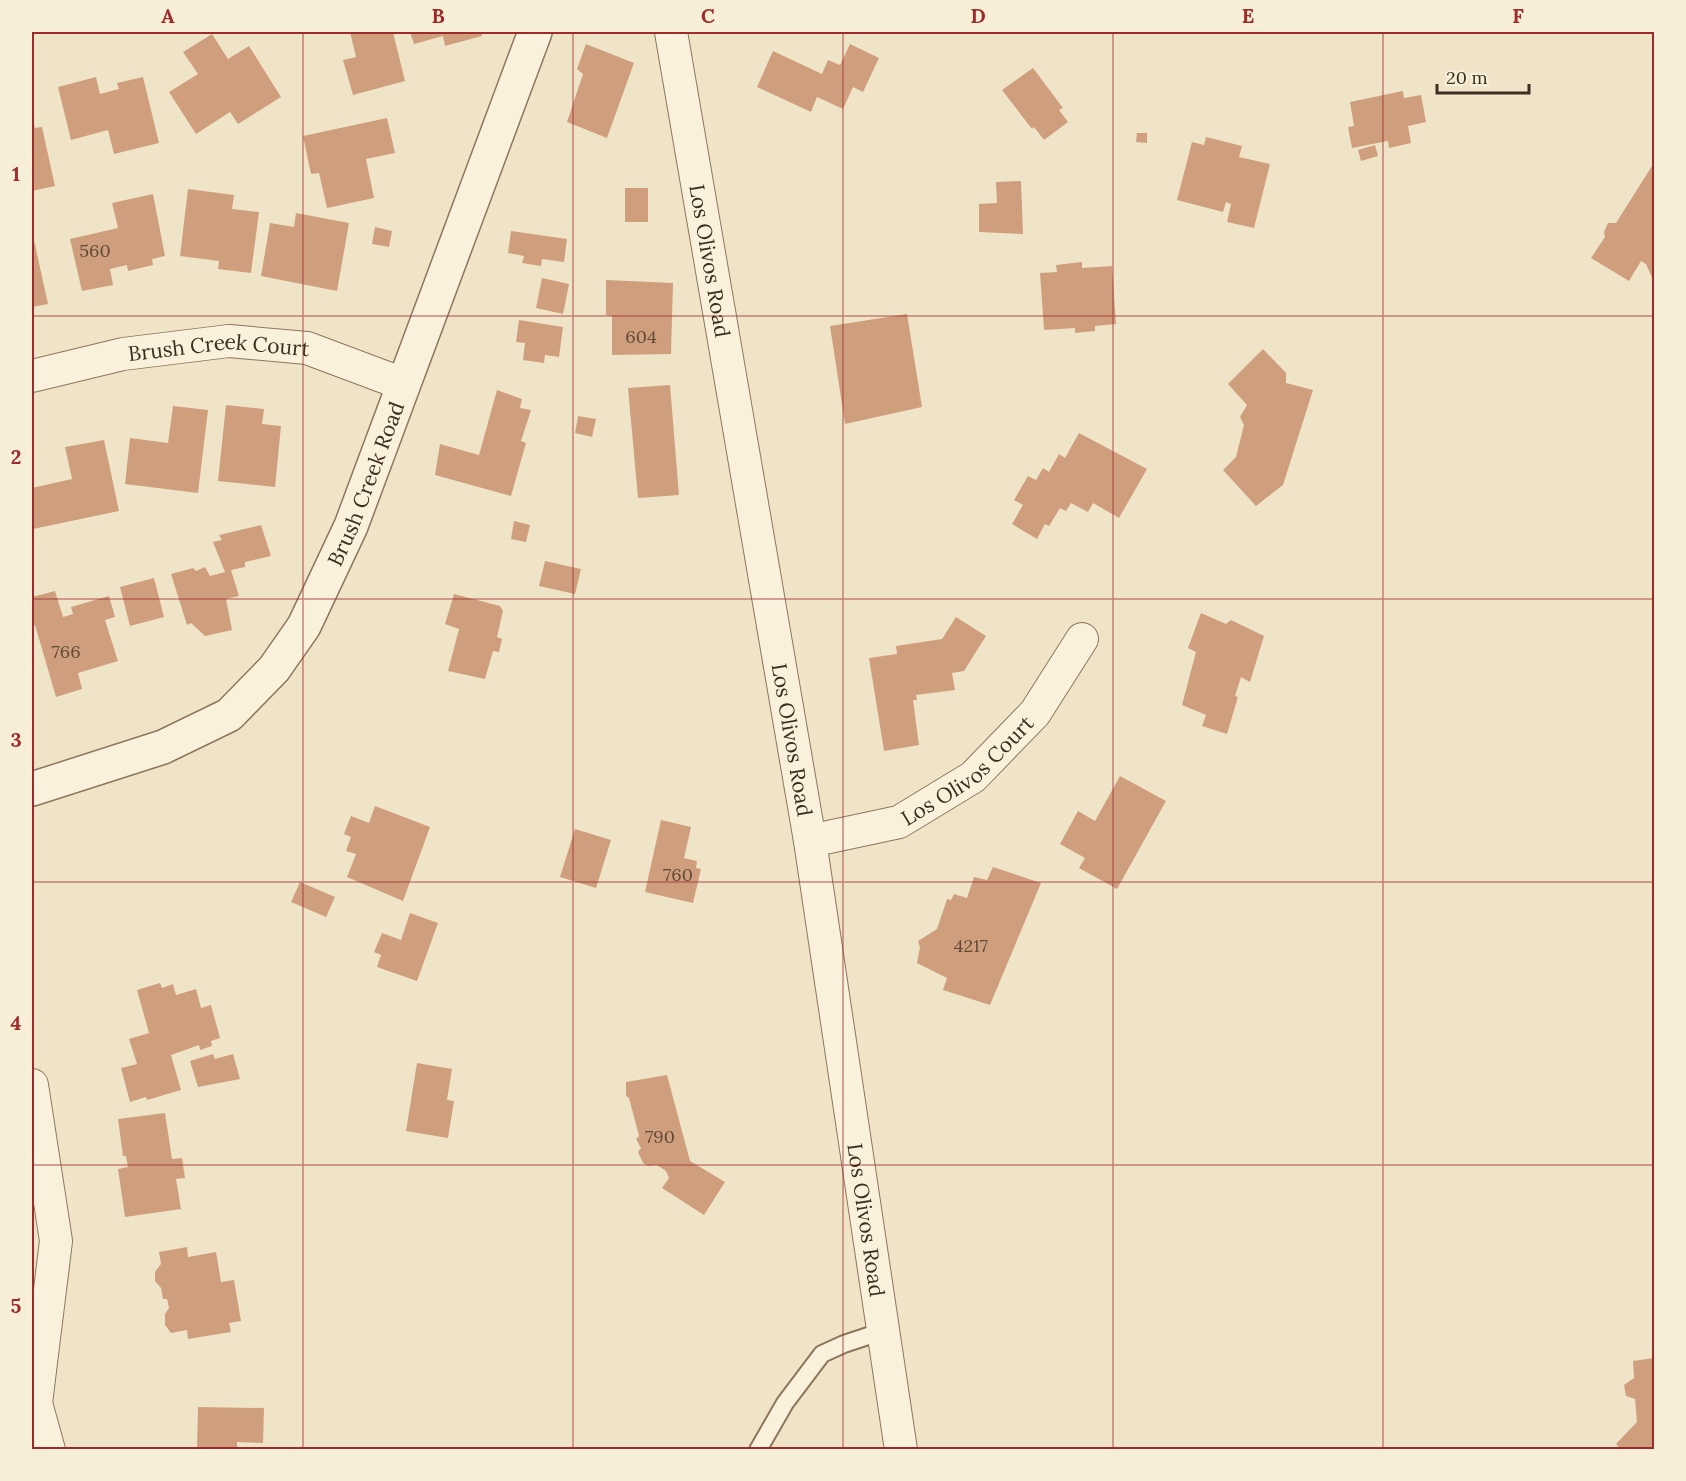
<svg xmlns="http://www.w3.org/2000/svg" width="1686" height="1481" font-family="Lora,serif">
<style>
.building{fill:#cf9f7d}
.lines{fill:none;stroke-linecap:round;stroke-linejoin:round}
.service-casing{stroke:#8d765c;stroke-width:20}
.minor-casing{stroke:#8d765c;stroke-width:34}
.tertiary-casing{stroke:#8d765c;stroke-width:36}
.service{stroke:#faf1dc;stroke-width:16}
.minor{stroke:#faf1dc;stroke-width:32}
.tertiary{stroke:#faf1dc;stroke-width:33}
.grid{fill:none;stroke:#9e2a2b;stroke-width:1.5;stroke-opacity:0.55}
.labels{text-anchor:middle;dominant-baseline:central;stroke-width:6;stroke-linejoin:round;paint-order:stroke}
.number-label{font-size:18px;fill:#624a37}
.street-label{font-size:21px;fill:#3d2e20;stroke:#f7eed8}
.neatline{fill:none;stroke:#9e2a2b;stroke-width:2}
.grid-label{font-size:20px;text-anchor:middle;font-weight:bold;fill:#9e2a2b}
</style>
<rect width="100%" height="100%" fill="#f0e4c8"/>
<g class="building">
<polygon points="350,32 393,32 405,81 353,95 343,60 356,57"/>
<polygon points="410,32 481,32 482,36 445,46 443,36 414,44"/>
<polygon points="212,34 228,59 249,46 281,97 238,124 230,112 196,134 169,92 198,74 183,52"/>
<polygon points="586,44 634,63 607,138 567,122 583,74 577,69"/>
<polygon points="850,44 879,58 863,92 853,87 843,109 817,97 811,112 757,87 773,51 822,74 828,60 840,65"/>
<polygon points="1033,68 1063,108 1059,110 1068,122 1044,140 1034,127 1032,129 1002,90"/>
<polygon points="96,77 100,94 119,89 117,83 143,77 159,143 114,154 108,130 71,140 58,87"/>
<polygon points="1403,91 1404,98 1421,95 1426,122 1408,126 1411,143 1389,148 1388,141 1352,148 1348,127 1354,126 1350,102"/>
<polygon points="32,118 35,128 42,127 55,186 32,191"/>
<polygon points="387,118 395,153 366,159 374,198 327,208 319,173 311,174 303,136"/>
<polygon points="1137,133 1147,133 1147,143 1136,142"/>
<polygon points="1206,137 1242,146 1239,157 1270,164 1254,228 1227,222 1231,204 1226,202 1223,212 1177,200 1192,142 1204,145"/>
<polygon points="1375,145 1378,156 1361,161 1358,150"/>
<polygon points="1652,166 1654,167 1654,282 1646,264 1641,261 1629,281 1591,258 1605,237 1604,232 1608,223 1616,223"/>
<polygon points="1021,181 1023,234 979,232 979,204 997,203 996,182"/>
<rect x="625" y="188" width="23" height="34"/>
<polygon points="188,189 234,195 232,209 259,212 251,273 218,269 219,261 180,256"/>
<polygon points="153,194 165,256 152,259 153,265 128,271 127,265 110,269 113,285 82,291 70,239 118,228 112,203"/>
<polygon points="296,213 349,223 337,291 261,276 270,223 294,227"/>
<polygon points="375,227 392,231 389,247 372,244"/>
<polygon points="32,231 48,304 32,307"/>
<polygon points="511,231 567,239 564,262 542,259 541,266 522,263 524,256 508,253"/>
<polygon points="1082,262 1082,268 1112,266 1116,324 1095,326 1095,331 1075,333 1075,328 1044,330 1040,273 1057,272 1056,265"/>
<polygon points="542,278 569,284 563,314 536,308"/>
<polygon points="606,280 673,283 671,354 612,355 612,316 606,315"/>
<polygon points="907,314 922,407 845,424 830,326"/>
<polygon points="519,320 563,327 559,357 545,355 544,363 523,360 525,343 516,342"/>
<polygon points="1263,349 1286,373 1286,383 1313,390 1283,485 1256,506 1223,470 1236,457 1244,425 1240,417 1247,405 1228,384"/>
<polygon points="670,385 679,495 638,498 628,388"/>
<polygon points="497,390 522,399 520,408 531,410 521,441 526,443 511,496 435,475 440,444 479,455"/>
<polygon points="226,405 264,409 262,424 281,426 275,487 218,481"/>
<polygon points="173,406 208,410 198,493 125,484 130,438 168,443"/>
<polygon points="578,416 596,419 592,437 575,433"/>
<polygon points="1079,433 1147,469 1119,518 1093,503 1088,512 1071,503 1066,511 1060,508 1049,526 1045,524 1037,539 1012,524 1023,505 1014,500 1028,476 1036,480 1043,468 1049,472 1059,454 1065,458"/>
<polygon points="104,440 119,511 33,529 32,488 72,479 65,447"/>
<polygon points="514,521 530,525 526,542 511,539"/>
<polygon points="261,525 271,556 245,562 245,567 231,570 239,596 226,599 232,630 205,636 191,623 187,625 171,574 193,568 196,571 205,567 210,576 225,572 213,542 222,540 219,535"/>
<polygon points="545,561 581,569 575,594 539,586"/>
<polygon points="154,578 164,617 130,626 120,587"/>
<polygon points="55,591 63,617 73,614 71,607 109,596 115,617 105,620 118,661 78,673 82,689 56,697 35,625 32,626 32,597"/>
<polygon points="454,594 500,606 503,611 497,637 502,639 499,652 493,651 485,679 448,671 459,629 445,624"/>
<polygon points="1201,613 1226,624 1231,620 1264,636 1250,682 1241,677 1235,696 1238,697 1227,734 1202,726 1206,715 1182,705 1196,652 1188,648"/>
<polygon points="956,617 986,636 964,671 952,673 955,690 916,695 917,700 913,700 919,745 884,751 869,658 897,654 896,646 942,639"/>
<polygon points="1120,776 1166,801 1117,889 1079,868 1085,858 1060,844 1078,811 1095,821"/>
<polygon points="375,806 430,827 403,901 347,877 356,854 346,851 351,837 344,834 351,816 369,823"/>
<polygon points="661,820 691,827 684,858 697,861 696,868 701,869 693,903 645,892"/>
<polygon points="575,829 611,840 596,888 560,877"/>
<polygon points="993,867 1041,883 990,1005 943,990 947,978 917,963 920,947 918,941 937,929 947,899 951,900 954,894 967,898 974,877 987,880"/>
<polygon points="300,882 335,897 326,917 291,902"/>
<polygon points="410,913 438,923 417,981 377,967 381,955 374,952 382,933 401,940"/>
<polygon points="160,983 162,988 173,984 176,995 196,989 201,1008 211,1005 220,1038 211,1041 212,1046 200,1050 199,1045 171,1055 181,1090 147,1100 146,1097 130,1102 121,1068 137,1064 129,1039 149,1033 137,990"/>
<polygon points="213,1054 215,1059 233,1054 240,1079 198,1087 190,1061"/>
<polygon points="417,1063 452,1069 447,1100 454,1101 448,1138 406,1131"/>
<polygon points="667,1075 690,1161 725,1182 704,1215 662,1188 669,1178 666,1171 657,1165 648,1166 643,1163 638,1152 641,1148 636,1139 639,1136 629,1098 626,1096 626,1082"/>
<polygon points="165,1113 172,1159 182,1158 185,1178 176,1179 181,1209 125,1217 118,1169 128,1167 126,1156 123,1156 118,1119"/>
<polygon points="187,1247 188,1257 216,1252 221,1282 234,1280 241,1321 229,1323 231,1332 188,1339 187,1330 171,1333 165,1325 165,1314 169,1308 167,1299 163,1299 161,1288 155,1281 155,1272 161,1264 159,1252"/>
<polygon points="1654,1358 1654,1450 1622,1450 1616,1444 1637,1422 1635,1399 1626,1396 1624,1385 1634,1378 1633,1361"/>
<polygon points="198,1407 264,1408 263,1443 237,1442 237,1450 197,1450"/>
</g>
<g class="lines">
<defs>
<polyline id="service" points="758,1450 785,1403 822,1354 844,1344 883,1331"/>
<g id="minor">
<path id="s1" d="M 671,32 L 810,841 L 901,1450"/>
<path id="s2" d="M 32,376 L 123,354 L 229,341 L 307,348 L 403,384"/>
<path id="s3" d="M 810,841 L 899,822 L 973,777 L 1035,713 L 1082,639"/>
<polyline points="32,1085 56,1241 36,1403 49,1450"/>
</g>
<g id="tertiary">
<path id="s4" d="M 32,789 L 163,747 L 229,715 L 274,669 L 304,626 L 351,526 L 535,32"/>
</g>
</defs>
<use href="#service" class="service-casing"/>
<use href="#minor" class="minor-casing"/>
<use href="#tertiary" class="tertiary-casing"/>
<use href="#service" class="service"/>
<use href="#minor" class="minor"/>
<use href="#tertiary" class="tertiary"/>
</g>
<path class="grid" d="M 303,32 L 303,1450M 573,32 L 573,1450M 843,32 L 843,1450M 1113,32 L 1113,1450M 1383,32 L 1383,1450M 32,316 L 1654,316M 32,599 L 1654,599M 32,882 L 1654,882M 32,1165 L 1654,1165"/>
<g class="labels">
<g class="number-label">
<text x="95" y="250">560</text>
<text x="641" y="336">604</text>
<text x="66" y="651">766</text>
<text x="678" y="874">760</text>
<text x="971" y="945">4217</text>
<text x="660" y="1136">790</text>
</g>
<g class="street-label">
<text stroke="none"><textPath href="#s1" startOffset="232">Los Olivos Road</textPath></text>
<text stroke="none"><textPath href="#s2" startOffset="190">Brush Creek Court</textPath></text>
<text stroke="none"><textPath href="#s4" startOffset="483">Brush Creek Road</textPath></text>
<text stroke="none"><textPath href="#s1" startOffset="718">Los Olivos Road</textPath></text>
<text stroke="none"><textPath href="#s3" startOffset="177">Los Olivos Court</textPath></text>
<text stroke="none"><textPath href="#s1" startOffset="1204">Los Olivos Road</textPath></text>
</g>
</g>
<rect width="1686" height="1481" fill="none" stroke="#f7eed8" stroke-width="66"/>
<path d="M1437 84v9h92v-9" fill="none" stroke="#3d2e20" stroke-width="3"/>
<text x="1446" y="84" font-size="18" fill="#3d2e20" stroke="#f7eed8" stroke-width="4.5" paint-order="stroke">20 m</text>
<rect x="33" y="33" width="1620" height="1415" class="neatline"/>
<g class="grid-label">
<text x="168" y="23">A</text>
<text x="438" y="23">B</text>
<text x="708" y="23">C</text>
<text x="978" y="23">D</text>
<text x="1248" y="23">E</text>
<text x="1518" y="23">F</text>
<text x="16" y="181">1</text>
<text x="16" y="464">2</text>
<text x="16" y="747">3</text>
<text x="16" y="1030">4</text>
<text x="16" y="1313">5</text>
</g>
</svg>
